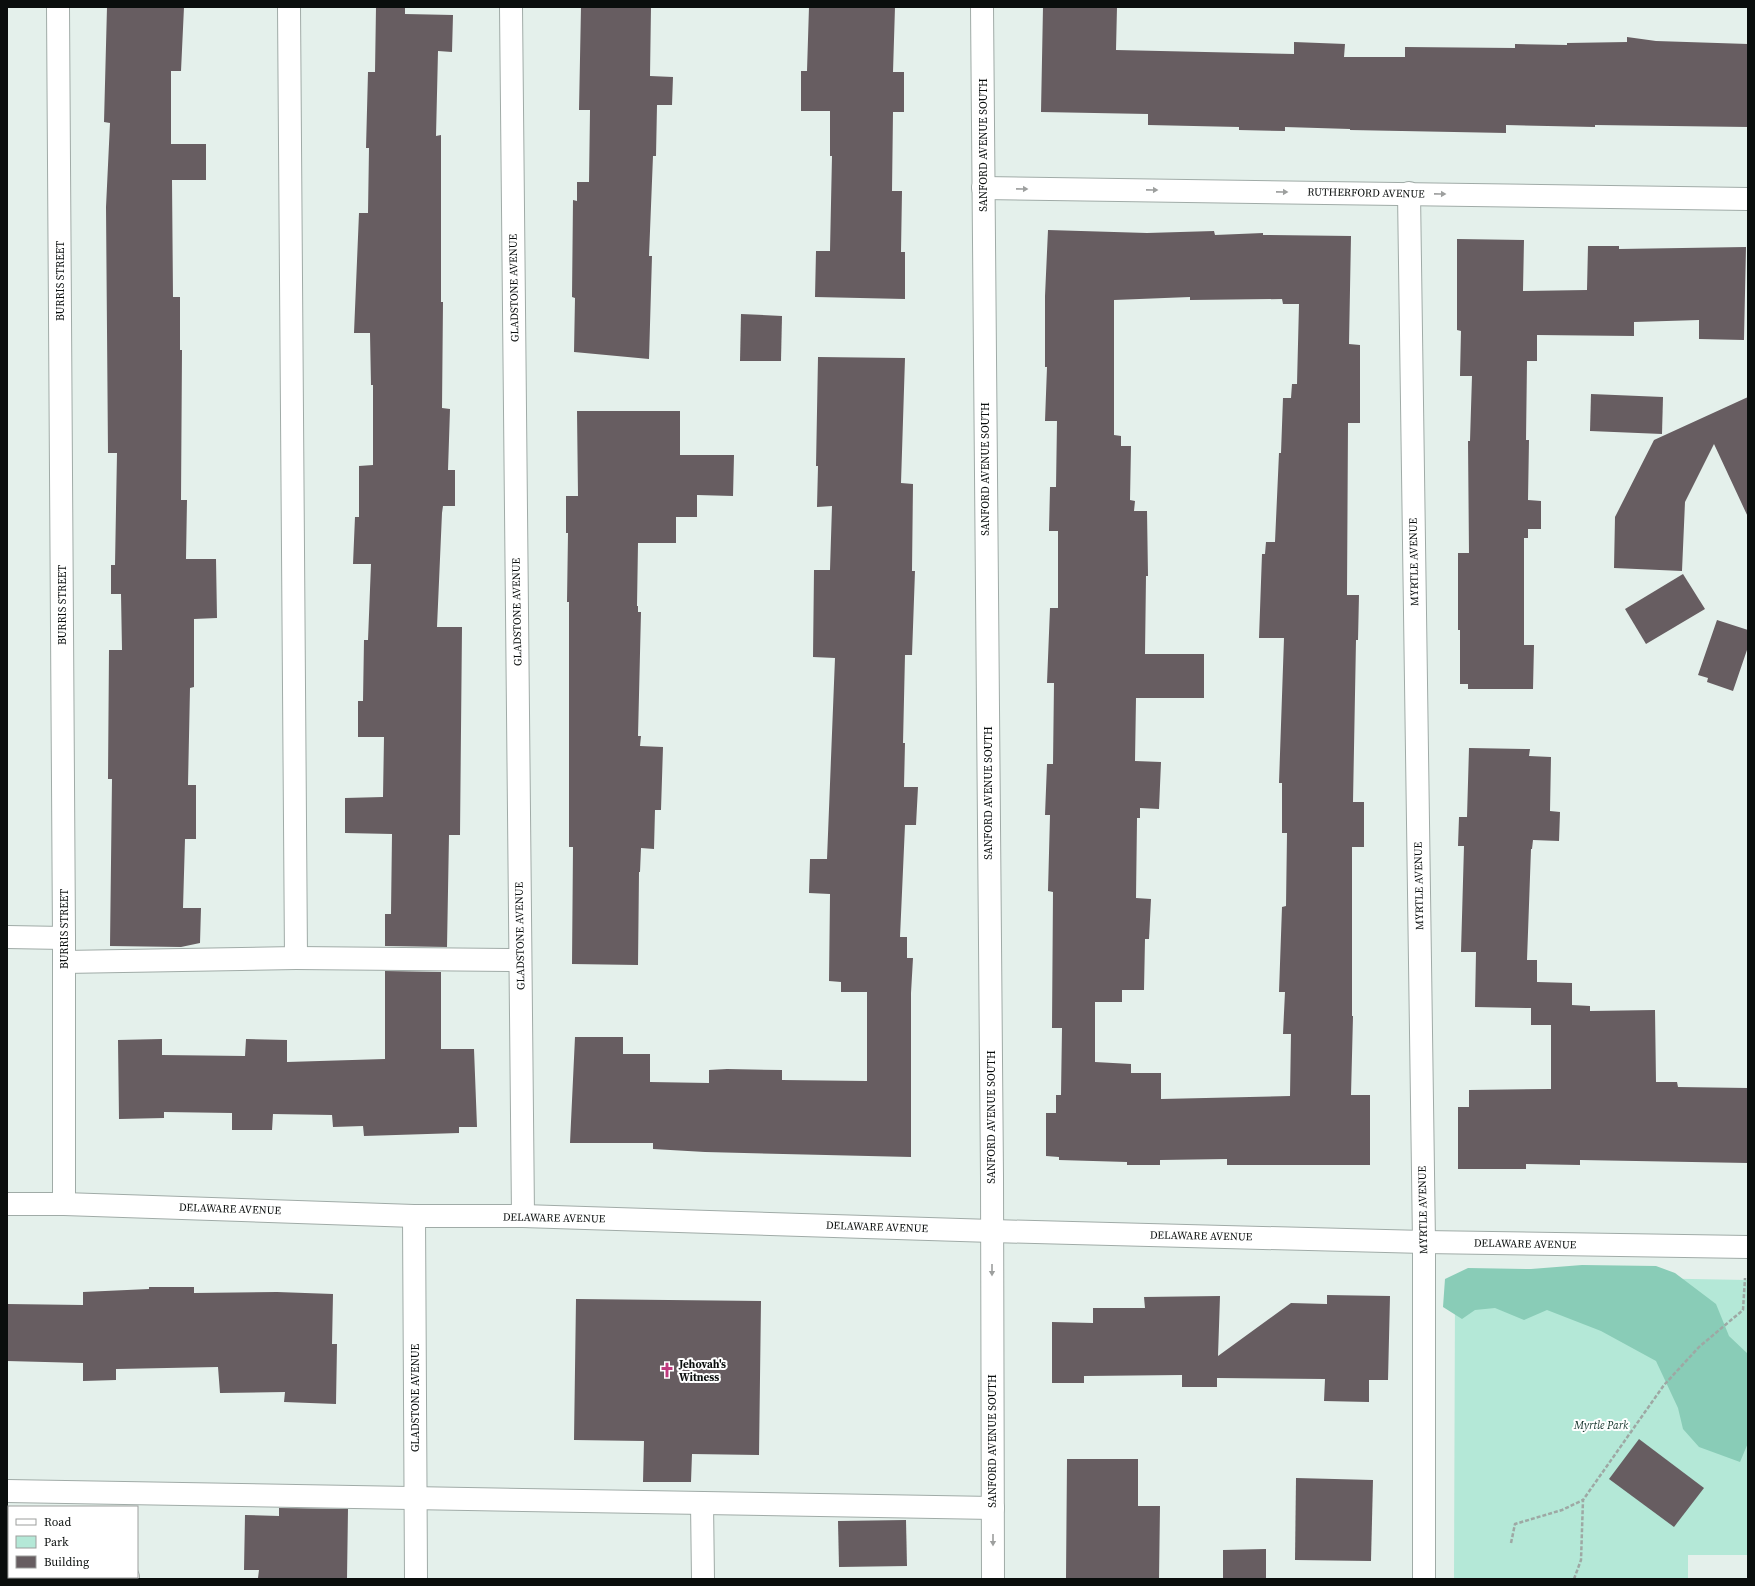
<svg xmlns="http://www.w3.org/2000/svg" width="1755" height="1586" font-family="'Source Serif 4',serif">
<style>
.green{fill:#b4e8d7}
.forest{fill:#89ccb7}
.building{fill:#675d61;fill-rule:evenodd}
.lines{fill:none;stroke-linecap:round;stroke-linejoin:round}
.minor-casing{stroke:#a0aba7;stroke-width:24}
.path{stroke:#9ea8a4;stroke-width:2.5;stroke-dasharray:4 2;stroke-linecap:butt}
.minor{stroke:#fff;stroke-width:22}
.oneway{fill:#9d9f9e}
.labels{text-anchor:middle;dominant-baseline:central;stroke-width:4;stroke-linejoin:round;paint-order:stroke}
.street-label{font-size:11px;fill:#0a0e0d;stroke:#fff}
.poi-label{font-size:11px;font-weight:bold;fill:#0a0e0d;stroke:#fff;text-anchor:start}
.park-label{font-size:11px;font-style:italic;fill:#14342b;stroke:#fff}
</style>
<rect width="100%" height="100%" fill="#e4f0eb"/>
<polygon class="green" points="1476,1275 1748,1280 1748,1555 1688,1555 1688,1579 1454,1579 1455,1295"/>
<polygon class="forest" points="1582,1265 1656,1266 1675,1273 1716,1304 1729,1336 1748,1354 1748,1443 1740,1462 1699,1447 1683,1429 1678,1408 1656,1361 1601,1331 1547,1310 1524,1320 1495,1308 1475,1310 1462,1319 1443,1307 1445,1279 1468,1268 1531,1269"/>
<g class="building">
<polygon points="107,7 184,7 181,71 171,71 171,144 206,144 206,180 172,180 173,297 180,297 180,350 182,350 181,500 187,500 186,559 216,559 217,618 194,619 194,687 190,688 188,785 196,785 196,839 185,839 183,908 201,908 200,943 181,947 110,946 112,779 108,779 109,650 122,650 121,594 111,594 111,565 115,565 117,453 108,453 106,207 110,123 104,122"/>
<polygon points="376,7 405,7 405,14 453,15 452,52 438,51 436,136 441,135 441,302 443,302 442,408 450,409 448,470 455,470 455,506 443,506 442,513 437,627 462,627 460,835 449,835 447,947 385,946 385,914 391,914 392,834 345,833 345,798 383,797 384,737 358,737 358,701 363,701 364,640 368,640 371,564 353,564 355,517 359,517 359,466 373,465 373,385 371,385 370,333 354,333 359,213 368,213 369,148 366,148 368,72 375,72"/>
<polygon points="581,7 651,7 650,76 673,77 672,105 657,105 656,156 653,156 649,256 652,256 649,359 574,352 575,298 572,297 573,200 577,201 577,182 589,182 590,110 579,110"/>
<polygon points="809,7 895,7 893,72 904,72 904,112 893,112 892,191 902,191 901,252 905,252 905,299 815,297 816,251 830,251 832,156 830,156 830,111 801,111 801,71 807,71"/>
<polygon points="1043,7 1117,7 1116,50 1294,54 1294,42 1345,44 1344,57 1405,57 1405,47 1515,48 1515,44 1567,45 1567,43 1627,42 1627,37 1656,41 1748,44 1748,127 1595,125 1595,127 1506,125 1506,133 1350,130 1350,129 1285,127 1285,131 1239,130 1239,127 1148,125 1148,114 1041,112"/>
<path d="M 1048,230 L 1147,233 L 1214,231 L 1215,235 L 1263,233 L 1263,235 L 1351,236 L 1349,344 L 1360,345 L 1360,423 L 1348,423 L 1347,595 L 1359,595 L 1358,640 L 1356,640 L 1353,802 L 1364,802 L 1364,847 L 1352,847 L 1352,1016 L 1353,1016 L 1351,1095 L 1370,1095 L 1370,1165 L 1227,1165 L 1227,1159 L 1160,1160 L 1160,1165 L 1127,1165 L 1127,1162 L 1059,1160 L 1059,1157 L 1046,1156 L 1046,1113 L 1056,1113 L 1056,1095 L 1061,1095 L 1062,1028 L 1052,1028 L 1053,892 L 1048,891 L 1050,815 L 1045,815 L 1047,764 L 1053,764 L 1054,683 L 1047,683 L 1050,608 L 1058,608 L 1058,531 L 1049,531 L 1050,487 L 1056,487 L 1057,421 L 1045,421 L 1047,367 L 1045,367 L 1045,296 ZM 1190,297 L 1190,300 L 1282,299 L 1283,304 L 1299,304 L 1297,384 L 1292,384 L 1291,398 L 1283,398 L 1281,453 L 1279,453 L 1275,542 L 1266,542 L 1265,554 L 1262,554 L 1259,638 L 1284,638 L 1279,783 L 1282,783 L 1282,833 L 1287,833 L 1286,906 L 1282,907 L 1279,992 L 1285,992 L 1283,1034 L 1291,1034 L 1290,1096 L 1161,1099 L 1161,1073 L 1131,1073 L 1131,1064 L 1095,1062 L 1095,1002 L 1122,1002 L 1122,990 L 1144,990 L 1145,939 L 1149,939 L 1151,899 L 1136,898 L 1137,818 L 1140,818 L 1140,808 L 1159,809 L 1161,762 L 1135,761 L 1136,698 L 1204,698 L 1204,654 L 1145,654 L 1146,576 L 1148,576 L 1147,511 L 1134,511 L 1135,501 L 1130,500 L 1131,446 L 1121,446 L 1121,436 L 1114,435 L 1114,300 Z"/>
<polygon points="1457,239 1524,240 1523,291 1587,290 1588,246 1619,246 1619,249 1746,247 1744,340 1699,339 1699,320 1634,322 1634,336 1537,335 1537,361 1527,361 1526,440 1529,440 1528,500 1541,501 1541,529 1528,529 1528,538 1524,538 1524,645 1534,645 1533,689 1468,689 1468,684 1460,684 1460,630 1458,630 1458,553 1469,553 1468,441 1470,441 1472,376 1460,376 1461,331 1457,330"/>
<polygon points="741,314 782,316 781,361 740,361"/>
<polygon points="818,357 905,358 901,483 913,484 912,571 915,571 912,655 905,655 903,743 905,743 904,787 918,787 916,825 905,825 900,937 907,937 907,958 913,958 911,993 911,1157 705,1152 653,1149 653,1143 570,1143 575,1037 623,1037 623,1054 650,1054 650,1082 709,1083 709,1070 727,1069 782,1070 782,1080 867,1081 867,992 841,992 841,982 829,981 830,894 809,893 810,859 827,859 835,658 813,657 814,570 830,570 832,506 817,507 818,466 816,466"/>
<polygon points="1591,394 1663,397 1662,434 1590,431"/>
<polygon points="1748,397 1748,517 1714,444 1685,502 1682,571 1614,568 1615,517 1654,440"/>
<polygon points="577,411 680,411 680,455 734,455 733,496 697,495 697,517 676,517 676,543 638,543 637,606 638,606 638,612 641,612 638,736 641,736 640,746 663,747 661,810 655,810 654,849 641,848 640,872 639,872 638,965 572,964 573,847 569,847 569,602 567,602 568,533 566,533 566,496 578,496"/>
<polygon points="1683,574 1705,609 1646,644 1625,609"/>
<polygon points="1717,620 1748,630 1748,647 1733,691 1707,682 1708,678 1698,675"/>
<polygon points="1469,748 1530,749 1529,756 1551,757 1550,811 1560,812 1559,841 1533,840 1532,849 1531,849 1527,960 1537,960 1537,982 1572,983 1572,1005 1590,1006 1590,1011 1655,1010 1656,1082 1677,1082 1678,1087 1748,1088 1748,1163 1580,1160 1580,1165 1526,1164 1526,1169 1458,1169 1458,1107 1469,1107 1469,1090 1551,1089 1551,1025 1531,1025 1531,1008 1475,1007 1476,952 1461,952 1464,846 1458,846 1459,817 1467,817"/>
<polygon points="385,971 441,972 441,1049 474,1049 477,1127 459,1127 459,1133 364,1136 363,1126 333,1127 332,1115 273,1114 272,1130 232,1130 232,1113 164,1112 164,1118 119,1119 118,1040 162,1039 162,1055 245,1056 246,1039 287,1040 287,1062 385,1059"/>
<polygon points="149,1287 194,1287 194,1293 277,1292 333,1294 332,1344 337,1344 336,1404 284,1402 285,1392 220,1393 218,1367 116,1369 116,1380 83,1381 83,1363 7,1361 7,1304 83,1305 83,1292 149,1289"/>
<polygon points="1327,1295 1390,1296 1388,1380 1369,1380 1369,1402 1324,1401 1325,1379 1217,1378 1217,1387 1182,1387 1182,1375 1084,1376 1084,1383 1052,1383 1052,1322 1093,1323 1093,1308 1145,1308 1144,1297 1220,1296 1218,1356 1291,1303 1327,1304"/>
<polygon points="576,1299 761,1301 759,1455 692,1454 691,1482 643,1482 644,1441 574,1440"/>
<polygon points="1639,1439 1704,1488 1674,1527 1609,1479"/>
<polygon points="1067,1459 1138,1459 1138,1506 1160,1506 1159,1579 1066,1579"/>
<polygon points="1296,1478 1373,1480 1371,1561 1295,1560"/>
<polygon points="279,1508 348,1509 347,1579 258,1578 259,1570 244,1570 245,1515 279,1516"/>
<polygon points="906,1520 907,1566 839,1567 838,1521"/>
<polygon points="1266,1549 1266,1579 1223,1579 1223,1550"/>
</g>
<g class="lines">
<defs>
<g id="minor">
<polyline points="58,7 64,938 64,1204"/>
<polyline points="511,7 523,1216"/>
<polyline points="982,7 992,1177 993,1579"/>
<polyline points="983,188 1748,199"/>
<polyline points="1409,193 1424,1242 1424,1579"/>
<polyline points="7,937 64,938"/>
<polyline points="296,958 520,960"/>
<polyline points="64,962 296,958 289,7"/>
<polyline points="7,1204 64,1204 414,1216 523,1216 992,1231 1424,1242 1748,1247"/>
<polyline points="414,1216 416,1579"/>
<polyline points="7,1491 993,1508"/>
<polyline points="702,1503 703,1579"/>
<polyline points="128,1577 128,1579"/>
</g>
</defs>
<use href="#minor" class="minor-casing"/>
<g class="path">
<polyline points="1511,1543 1515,1524 1562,1510 1583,1500"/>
<polyline points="1574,1579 1581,1560 1583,1500 1664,1385 1699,1347 1743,1310 1745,1278"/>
</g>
<use href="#minor" class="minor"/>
</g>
<defs><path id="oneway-solid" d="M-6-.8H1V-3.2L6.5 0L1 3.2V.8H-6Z"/></defs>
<g class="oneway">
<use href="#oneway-solid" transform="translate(1022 189) rotate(1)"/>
<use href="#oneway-solid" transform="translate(1152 190) rotate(1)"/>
<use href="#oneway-solid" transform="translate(1282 192) rotate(1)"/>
<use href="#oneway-solid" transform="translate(1440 194) rotate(1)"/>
<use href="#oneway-solid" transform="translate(992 1270) rotate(90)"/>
<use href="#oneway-solid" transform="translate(993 1540) rotate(90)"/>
</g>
<defs>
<symbol id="church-bare" viewBox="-9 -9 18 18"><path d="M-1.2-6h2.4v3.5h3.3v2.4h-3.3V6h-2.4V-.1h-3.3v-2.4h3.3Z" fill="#bf3a7e" stroke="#fff" stroke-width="2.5" paint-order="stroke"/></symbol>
</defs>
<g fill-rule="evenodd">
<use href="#church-bare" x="656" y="1359" width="22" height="22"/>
</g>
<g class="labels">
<g class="street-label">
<text transform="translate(983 145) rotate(-90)">SANFORD AVENUE SOUTH</text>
<text transform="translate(1366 193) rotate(1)">RUTHERFORD AVENUE</text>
<text transform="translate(60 281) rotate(-90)">BURRIS STREET</text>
<text transform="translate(514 288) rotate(-91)">GLADSTONE AVENUE</text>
<text transform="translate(985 469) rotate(-90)">SANFORD AVENUE SOUTH</text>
<text transform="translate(1414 562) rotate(-91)">MYRTLE AVENUE</text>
<text transform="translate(62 605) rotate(-90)">BURRIS STREET</text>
<text transform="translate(517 612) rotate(-91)">GLADSTONE AVENUE</text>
<text transform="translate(988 793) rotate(-90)">SANFORD AVENUE SOUTH</text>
<text transform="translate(1419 886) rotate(-91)">MYRTLE AVENUE</text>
<text transform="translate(64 929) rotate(-90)">BURRIS STREET</text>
<text transform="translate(520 936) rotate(-91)">GLADSTONE AVENUE</text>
<text transform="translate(991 1117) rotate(-90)">SANFORD AVENUE SOUTH</text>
<text transform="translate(230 1209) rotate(2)">DELAWARE AVENUE</text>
<text transform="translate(1423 1210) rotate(-91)">MYRTLE AVENUE</text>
<text transform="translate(554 1218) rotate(1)">DELAWARE AVENUE</text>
<text transform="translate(877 1227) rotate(2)">DELAWARE AVENUE</text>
<text transform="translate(1201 1236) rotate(1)">DELAWARE AVENUE</text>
<text transform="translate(1525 1244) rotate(1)">DELAWARE AVENUE</text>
<text transform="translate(415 1398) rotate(-90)">GLADSTONE AVENUE</text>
<text transform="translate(992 1441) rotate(-90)">SANFORD AVENUE SOUTH</text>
</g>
<g class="poi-label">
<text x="679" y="1364">Jehovah's<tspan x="679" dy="13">Witness</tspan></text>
</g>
<g class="park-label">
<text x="1601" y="1425">Myrtle Park</text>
</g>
</g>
<rect width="1755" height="1586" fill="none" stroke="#0a0e0d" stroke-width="16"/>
<rect x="8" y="1506" width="130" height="72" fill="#ffffff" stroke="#9d9f9e"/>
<rect x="16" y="1519" width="20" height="6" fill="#ffffff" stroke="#9d9f9e"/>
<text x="44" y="1526" font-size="12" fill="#0a0e0d">Road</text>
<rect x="16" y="1536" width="20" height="12" fill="#b4e8d7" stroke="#9d9f9e"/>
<text x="44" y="1546" font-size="12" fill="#0a0e0d">Park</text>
<rect x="16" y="1556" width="20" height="12" fill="#675d61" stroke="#9d9f9e"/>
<text x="44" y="1566" font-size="12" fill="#0a0e0d">Building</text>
</svg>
